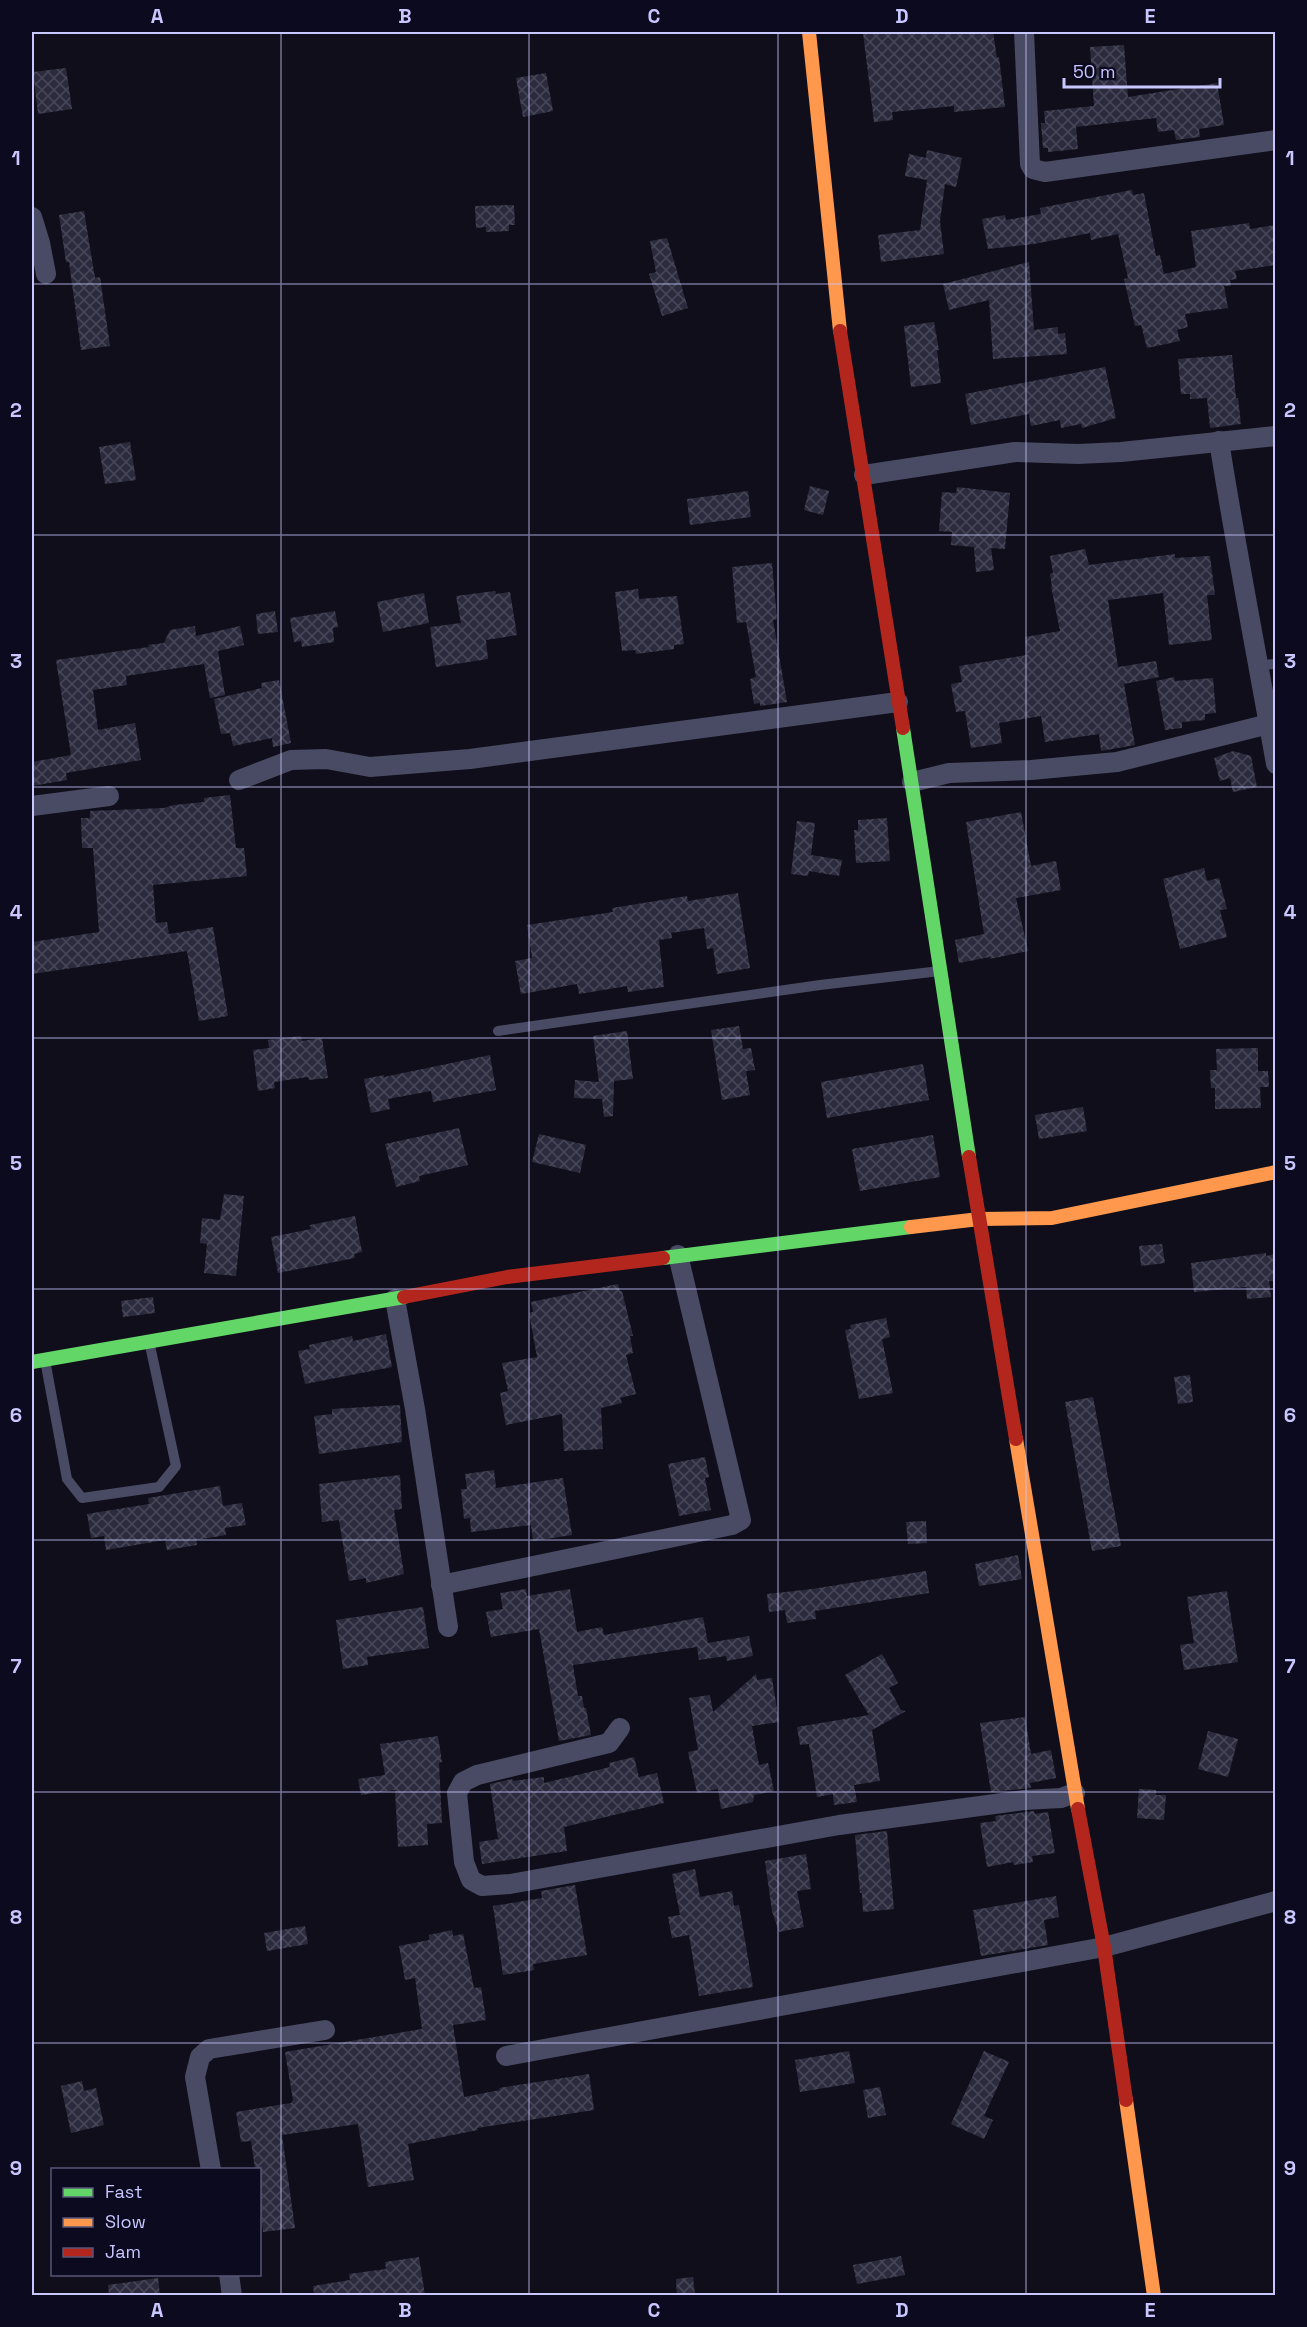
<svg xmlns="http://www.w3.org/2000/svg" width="1307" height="2327" font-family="'Space Grotesk',sans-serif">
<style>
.building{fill:url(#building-cross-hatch)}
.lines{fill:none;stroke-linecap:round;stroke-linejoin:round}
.lane{stroke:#494a63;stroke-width:10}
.street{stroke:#494a63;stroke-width:20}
.fast{stroke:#63d668;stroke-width:14}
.slow{stroke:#ff974d;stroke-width:14}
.jam{stroke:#b3261e;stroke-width:14}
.grid{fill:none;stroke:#c8c7ff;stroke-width:1.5;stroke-opacity:0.55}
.neatline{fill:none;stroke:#c8c7ff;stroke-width:2}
.grid-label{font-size:20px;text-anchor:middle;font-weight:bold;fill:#c8c7ff}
</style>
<defs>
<pattern id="building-cross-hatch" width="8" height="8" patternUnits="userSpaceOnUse" patternTransform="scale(1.5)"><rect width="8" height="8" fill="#2c2b3d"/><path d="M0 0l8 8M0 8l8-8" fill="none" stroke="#49485a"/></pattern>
</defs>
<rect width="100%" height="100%" fill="#0f0e1a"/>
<g class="building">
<polygon points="875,32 993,32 997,58 999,57 1005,107 954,112 954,106 892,112 893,120 874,122 863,33"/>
<polygon points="1124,45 1128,97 1217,83 1224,125 1199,129 1200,137 1176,140 1174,130 1158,132 1156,118 1076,127 1078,149 1048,152 1048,148 1043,148 1041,123 1045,123 1044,111 1094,106 1090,47"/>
<polygon points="66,68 72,109 38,114 33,72"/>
<polygon points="546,73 553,111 523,117 516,78"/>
<polygon points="927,150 962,158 956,187 945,184 940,221 944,254 881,262 878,235 920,230 927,180 905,176 909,154 926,158"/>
<polygon points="1132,190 1133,195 1144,193 1156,256 1160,255 1164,274 1196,267 1191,231 1249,223 1250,229 1275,225 1275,265 1235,271 1237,279 1230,280 1231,286 1224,286 1228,308 1185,314 1188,327 1177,330 1180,341 1147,348 1141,325 1135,326 1124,279 1128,278 1118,234 1091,240 1090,233 1034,244 988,249 982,219 1005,215 1006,220 1041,214 1040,208"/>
<polygon points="514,205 515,225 509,225 509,231 486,232 486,227 476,228 475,206"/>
<polygon points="84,211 95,278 100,277 110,346 81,350 69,262 66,262 59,215"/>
<polygon points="667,238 688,308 662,316 649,274 656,272 650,241"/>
<polygon points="1029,262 1034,330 1058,327 1058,334 1065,333 1067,354 993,359 989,300 949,310 943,284"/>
<polygon points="934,322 939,350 937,350 941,383 911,387 904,326"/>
<polygon points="1232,355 1236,398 1238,398 1241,424 1210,428 1207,398 1190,399 1190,394 1181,394 1178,359"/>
<polygon points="1105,367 1116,418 1082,428 1081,424 1061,428 1060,420 1031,426 1029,414 971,425 965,394"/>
<polygon points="130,442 136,480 105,484 99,447"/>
<polygon points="810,486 829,491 823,515 804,510"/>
<polygon points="957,487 1010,493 1005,549 991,548 994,570 976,572 974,547 951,545 952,532 939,531 942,492 956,493"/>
<polygon points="748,491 751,517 690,525 687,499"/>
<polygon points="1085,549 1089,565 1175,554 1175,558 1210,556 1215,595 1207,595 1212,640 1169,645 1163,593 1108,600 1118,667 1156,661 1159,677 1124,684 1135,745 1101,751 1099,734 1045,742 1041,716 999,723 1002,743 971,748 965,711 956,712 951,684 962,682 959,666 1027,655 1025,637 1060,631 1051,586 1052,586 1050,574 1053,573 1050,556"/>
<polygon points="772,563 777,619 773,620 787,702 760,706 760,703 754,704 750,679 756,677 746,622 737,623 732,567"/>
<polygon points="638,589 639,599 677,596 684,644 674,645 674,649 636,654 635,650 622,651 615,592"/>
<polygon points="495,591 496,594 510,592 517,635 486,640 488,659 436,667 430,627 461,623 456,596"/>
<polygon points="424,593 429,623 383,632 377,602"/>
<polygon points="275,611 278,632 258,634 256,614"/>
<polygon points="335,611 338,627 333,628 334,642 302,647 301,641 294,642 290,618"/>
<polygon points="195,626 196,636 240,626 244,645 218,651 225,695 210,698 204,664 126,676 127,685 93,690 98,730 135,723 141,760 66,773 67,780 32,786 32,762 71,755 56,660 149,647 148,645 164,643 170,630"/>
<polygon points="1174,677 1175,681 1213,678 1216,713 1205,714 1205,720 1182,722 1182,728 1165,730 1156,681"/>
<polygon points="279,680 291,743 273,747 272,738 233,746 230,733 221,734 214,699 262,688 261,683"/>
<polygon points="1233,751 1251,756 1257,787 1233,792 1230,778 1220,781 1214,758"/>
<polygon points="230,795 236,848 244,848 247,876 153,885 156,923 167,922 169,934 213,927 228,1016 199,1021 187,951 32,974 32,942 99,932 93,848 82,848 81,818 90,818 90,811 164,808 174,805 204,802 204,798"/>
<polygon points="1021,812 1031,866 1056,861 1061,890 1016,898 1028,951 990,959 990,957 959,963 955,940 984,934 966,822"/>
<polygon points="887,818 890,861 856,863 854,830 858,830 858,820"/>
<polygon points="797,821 815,823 811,855 842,860 839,876 809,871 808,876 791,874"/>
<polygon points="1204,868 1207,881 1219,878 1227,909 1220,910 1227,937 1180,949 1163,879"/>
<polygon points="738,893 750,968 717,974 713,948 707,949 704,928 671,933 672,938 659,940 664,987 628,992 627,986 579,994 577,984 521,994 515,961 532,958 527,925 613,912 612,908 687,896 688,901"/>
<polygon points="739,1026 743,1049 751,1048 755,1070 746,1071 750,1095 722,1100 711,1030"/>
<polygon points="627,1031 633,1079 614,1081 613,1116 604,1117 602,1099 574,1098 575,1080 599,1082 593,1036"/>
<polygon points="301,1036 302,1041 322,1038 328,1078 309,1080 308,1077 274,1082 275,1088 258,1091 253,1050 269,1048 268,1040"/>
<polygon points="1258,1048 1258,1071 1268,1071 1269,1087 1260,1087 1261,1108 1215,1109 1215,1088 1211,1088 1210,1070 1217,1070 1216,1049"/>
<polygon points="490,1055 496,1090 433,1102 431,1091 388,1099 390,1109 371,1113 364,1079 384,1075 384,1077"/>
<polygon points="923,1064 929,1100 827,1118 821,1082"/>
<polygon points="1083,1107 1087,1131 1039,1139 1035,1115"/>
<polygon points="459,1128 468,1165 419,1176 420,1181 396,1187 385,1144"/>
<polygon points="539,1134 586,1145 580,1173 532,1162"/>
<polygon points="933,1135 940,1177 860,1191 852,1149"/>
<polygon points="224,1194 244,1196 236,1276 204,1273 207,1244 200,1243 202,1218 220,1220"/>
<polygon points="355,1216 362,1252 354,1254 355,1258 278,1273 271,1237 311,1229 310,1225"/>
<polygon points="1162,1244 1165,1263 1141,1266 1139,1246"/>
<polygon points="1266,1253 1266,1256 1275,1254 1275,1281 1269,1281 1271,1297 1247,1299 1246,1287 1194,1292 1191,1263"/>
<polygon points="618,1284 620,1291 622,1291 633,1336 630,1336 633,1353 626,1355 636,1394 620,1398 622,1403 601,1408 603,1449 564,1451 562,1414 506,1425 500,1393 508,1391 502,1363 537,1357 529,1313 533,1312 531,1302"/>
<polygon points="153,1297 155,1313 123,1317 121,1301"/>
<polygon points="886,1318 890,1337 882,1339 893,1393 859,1399 845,1330 851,1329 850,1325"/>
<polygon points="386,1334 392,1367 305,1384 298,1351 310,1349 309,1345 352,1336 353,1341"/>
<polygon points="1190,1375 1193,1402 1178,1404 1174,1377"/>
<polygon points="1093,1397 1121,1546 1092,1551 1065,1402"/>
<polygon points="400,1405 402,1442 319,1454 314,1416 332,1414 332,1409"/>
<polygon points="705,1457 709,1477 705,1478 711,1510 679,1516 668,1464"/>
<polygon points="494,1470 496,1488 563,1478 572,1535 533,1541 531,1525 471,1532 470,1518 464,1519 461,1489 467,1489 465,1474"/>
<polygon points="400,1475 402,1509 394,1510 404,1574 366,1583 366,1578 349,1581 339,1520 322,1522 319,1484"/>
<polygon points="220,1486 223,1506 242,1503 246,1525 225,1528 226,1535 196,1540 197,1545 167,1550 165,1540 106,1550 104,1536 91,1538 87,1514 149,1504 148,1498"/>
<polygon points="926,1521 927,1543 908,1544 906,1522"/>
<polygon points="1018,1555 1022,1579 979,1586 975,1564"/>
<polygon points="926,1571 929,1593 815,1611 816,1619 787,1623 785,1610 769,1612 767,1594 812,1589"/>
<polygon points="526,1589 527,1596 570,1589 577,1632 602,1627 604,1635 703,1617 708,1643 749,1636 753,1656 727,1661 726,1656 699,1660 697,1647 573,1665 578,1696 582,1696 584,1708 586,1708 591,1735 559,1741 539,1629 491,1637 486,1612 503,1609 500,1593"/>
<polygon points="1227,1591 1238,1662 1184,1670 1180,1645 1194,1643 1187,1597"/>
<polygon points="423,1607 429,1648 367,1657 368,1665 343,1669 336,1620"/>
<polygon points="882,1654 898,1683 889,1688 901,1710 906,1711 872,1730 880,1781 854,1785 857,1802 834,1805 833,1794 817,1797 809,1744 800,1745 797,1727 869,1715 845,1675"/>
<polygon points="756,1674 757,1680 772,1678 779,1722 752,1726 759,1765 768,1763 774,1791 754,1795 753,1802 721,1809 718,1789 697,1793 688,1752 698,1750 689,1698 710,1695 713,1712"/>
<polygon points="1025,1717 1031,1754 1051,1750 1056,1778 1030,1783 1031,1788 991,1792 980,1723"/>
<polygon points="1208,1731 1238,1739 1228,1777 1198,1769"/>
<polygon points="438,1736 442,1762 439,1763 442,1823 427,1824 428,1845 398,1847 395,1790 361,1795 358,1779 385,1775 380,1744"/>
<polygon points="634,1757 639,1777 657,1773 664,1803 564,1827 567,1851 482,1864 479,1842 498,1839 490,1784 512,1779 513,1781 544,1777 544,1783 610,1767 609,1763"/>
<polygon points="1139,1789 1156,1790 1156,1795 1166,1795 1164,1820 1137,1818"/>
<polygon points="1034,1811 1035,1814 1048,1812 1055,1853 1032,1856 1033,1862 1014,1865 1013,1862 987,1867 980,1823 996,1821 995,1816"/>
<polygon points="887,1831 894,1909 863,1912 862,1893 860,1893 855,1835"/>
<polygon points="806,1854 811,1889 797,1891 804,1927 779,1932 772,1911 765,1861"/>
<polygon points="695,1869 700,1897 732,1891 734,1906 739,1905 753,1987 699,1996 689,1935 672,1938 668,1917 680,1915 672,1874"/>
<polygon points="575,1885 587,1955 533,1964 534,1970 503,1975 493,1906 542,1898 541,1891"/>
<polygon points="1056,1896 1059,1917 1044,1920 1048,1945 981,1956 973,1910"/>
<polygon points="305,1926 308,1944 267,1951 264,1933"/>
<polygon points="452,1930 453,1936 463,1934 474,1988 481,1987 486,2020 453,2025 464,2097 500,2090 499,2088 589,2074 594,2110 477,2128 478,2130 408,2144 414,2180 368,2187 358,2124 282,2135 295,2228 263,2232 260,2206 260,2169 255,2169 251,2141 241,2142 236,2112 291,2103 293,2100 285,2052 422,2029 415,1978 405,1980 399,1946 429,1940 429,1935"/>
<polygon points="849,2051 855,2083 800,2092 795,2060"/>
<polygon points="984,2051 1009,2062 984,2116 993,2120 984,2139 951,2124"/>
<polygon points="82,2081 84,2091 96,2088 104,2125 71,2133 61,2086"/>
<polygon points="880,2087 886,2115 868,2118 863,2090"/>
<polygon points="901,2256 905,2275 857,2284 853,2265"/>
<polygon points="419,2257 425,2295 314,2295 313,2286 350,2280 349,2274 386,2269 385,2262"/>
<polygon points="693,2277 695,2295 677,2295 676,2279"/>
<polygon points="158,2278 160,2295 109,2295 108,2285"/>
</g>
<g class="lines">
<g class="lane">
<polyline points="1259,665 1276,664"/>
<polyline points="498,1031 820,985 940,971"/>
<polyline points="45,1360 67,1479 82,1498 159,1487 176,1466 149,1341"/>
</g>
<g class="street">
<polyline points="1024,32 1030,164 1033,169 1045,172 1276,140"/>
<polyline points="32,217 40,243 46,274"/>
<path d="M 1219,441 C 1236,549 1257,656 1276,764"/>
<polyline points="864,475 1015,452 1078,454 1121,452 1276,436"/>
<polyline points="239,780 291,760 326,759 370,767 470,759 898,702"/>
<polyline points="912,782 949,773 1031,770 1117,762 1269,724"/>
<polyline points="32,806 109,796"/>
<polyline points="395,1299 415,1409 448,1627"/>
<polyline points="441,1585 732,1525 741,1520 678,1255"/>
<polyline points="620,1728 609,1743 477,1775 463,1782 457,1793 464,1862 471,1880 482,1886 510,1884 839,1825 1024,1800 1061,1798 1075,1793"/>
<polyline points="506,2056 1104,1947 1276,1901"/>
<polyline points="211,2170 195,2077 200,2057 209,2049 325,2030"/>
<polyline points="229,2274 232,2296"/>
</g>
<g class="fast">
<polyline points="903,728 969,1157"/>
<polyline points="663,1258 911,1227"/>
<polyline points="32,1362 404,1297"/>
</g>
<g class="slow">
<polyline points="809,32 840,331"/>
<polyline points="911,1227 979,1219 1052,1218 1276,1172"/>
<polyline points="1016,1439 1078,1809"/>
<polyline points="1126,2100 1154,2296"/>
</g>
<g class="jam">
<polyline points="840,331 903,728"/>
<polyline points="969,1157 1016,1439"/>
<polyline points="404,1297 507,1277 663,1258"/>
<polyline points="1078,1809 1104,1947 1126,2100"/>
</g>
</g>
<path class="grid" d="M 281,32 L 281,2296M 529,32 L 529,2296M 778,32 L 778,2296M 1026,32 L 1026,2296M 32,284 L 1276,284M 32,535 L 1276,535M 32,787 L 1276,787M 32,1038 L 1276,1038M 32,1289 L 1276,1289M 32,1540 L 1276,1540M 32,1792 L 1276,1792M 32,2043 L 1276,2043"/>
<rect width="1307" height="2327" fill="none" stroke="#0b0a1e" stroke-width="66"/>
<rect x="51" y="2168" width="210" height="108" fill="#0b0a1e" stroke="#575678" stroke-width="1.5"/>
<rect x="63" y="2188" width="30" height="9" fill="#63d668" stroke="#575678" stroke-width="1.5"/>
<text x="105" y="2198" font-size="18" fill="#c8c7ff">Fast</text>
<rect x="63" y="2218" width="30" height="9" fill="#ff974d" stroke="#575678" stroke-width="1.5"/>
<text x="105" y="2228" font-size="18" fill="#c8c7ff">Slow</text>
<rect x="63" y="2248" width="30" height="9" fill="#b3261e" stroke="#575678" stroke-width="1.5"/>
<text x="105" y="2258" font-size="18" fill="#c8c7ff">Jam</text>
<path d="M1064 78v9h156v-9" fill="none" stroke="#c8c7ff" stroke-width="3"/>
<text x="1073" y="78" font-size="18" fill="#c8c7ff" stroke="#0b0a1e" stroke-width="4.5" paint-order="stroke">50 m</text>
<rect x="33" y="33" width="1241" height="2261" class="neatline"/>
<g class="grid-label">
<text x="157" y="23">A</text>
<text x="405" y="23">B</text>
<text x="654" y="23">C</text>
<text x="902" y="23">D</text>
<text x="1150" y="23">E</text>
<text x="16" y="165">1</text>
<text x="1290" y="165">1</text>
<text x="16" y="417">2</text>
<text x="1290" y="417">2</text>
<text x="16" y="668">3</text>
<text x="1290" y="668">3</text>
<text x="16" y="919">4</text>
<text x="1290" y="919">4</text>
<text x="16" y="1170">5</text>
<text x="1290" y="1170">5</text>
<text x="16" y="1422">6</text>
<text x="1290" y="1422">6</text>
<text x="16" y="1673">7</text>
<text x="1290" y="1673">7</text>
<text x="16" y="1924">8</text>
<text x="1290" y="1924">8</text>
<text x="16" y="2175">9</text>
<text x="1290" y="2175">9</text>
<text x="157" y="2317">A</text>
<text x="405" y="2317">B</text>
<text x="654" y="2317">C</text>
<text x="902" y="2317">D</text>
<text x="1150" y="2317">E</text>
</g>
</svg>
